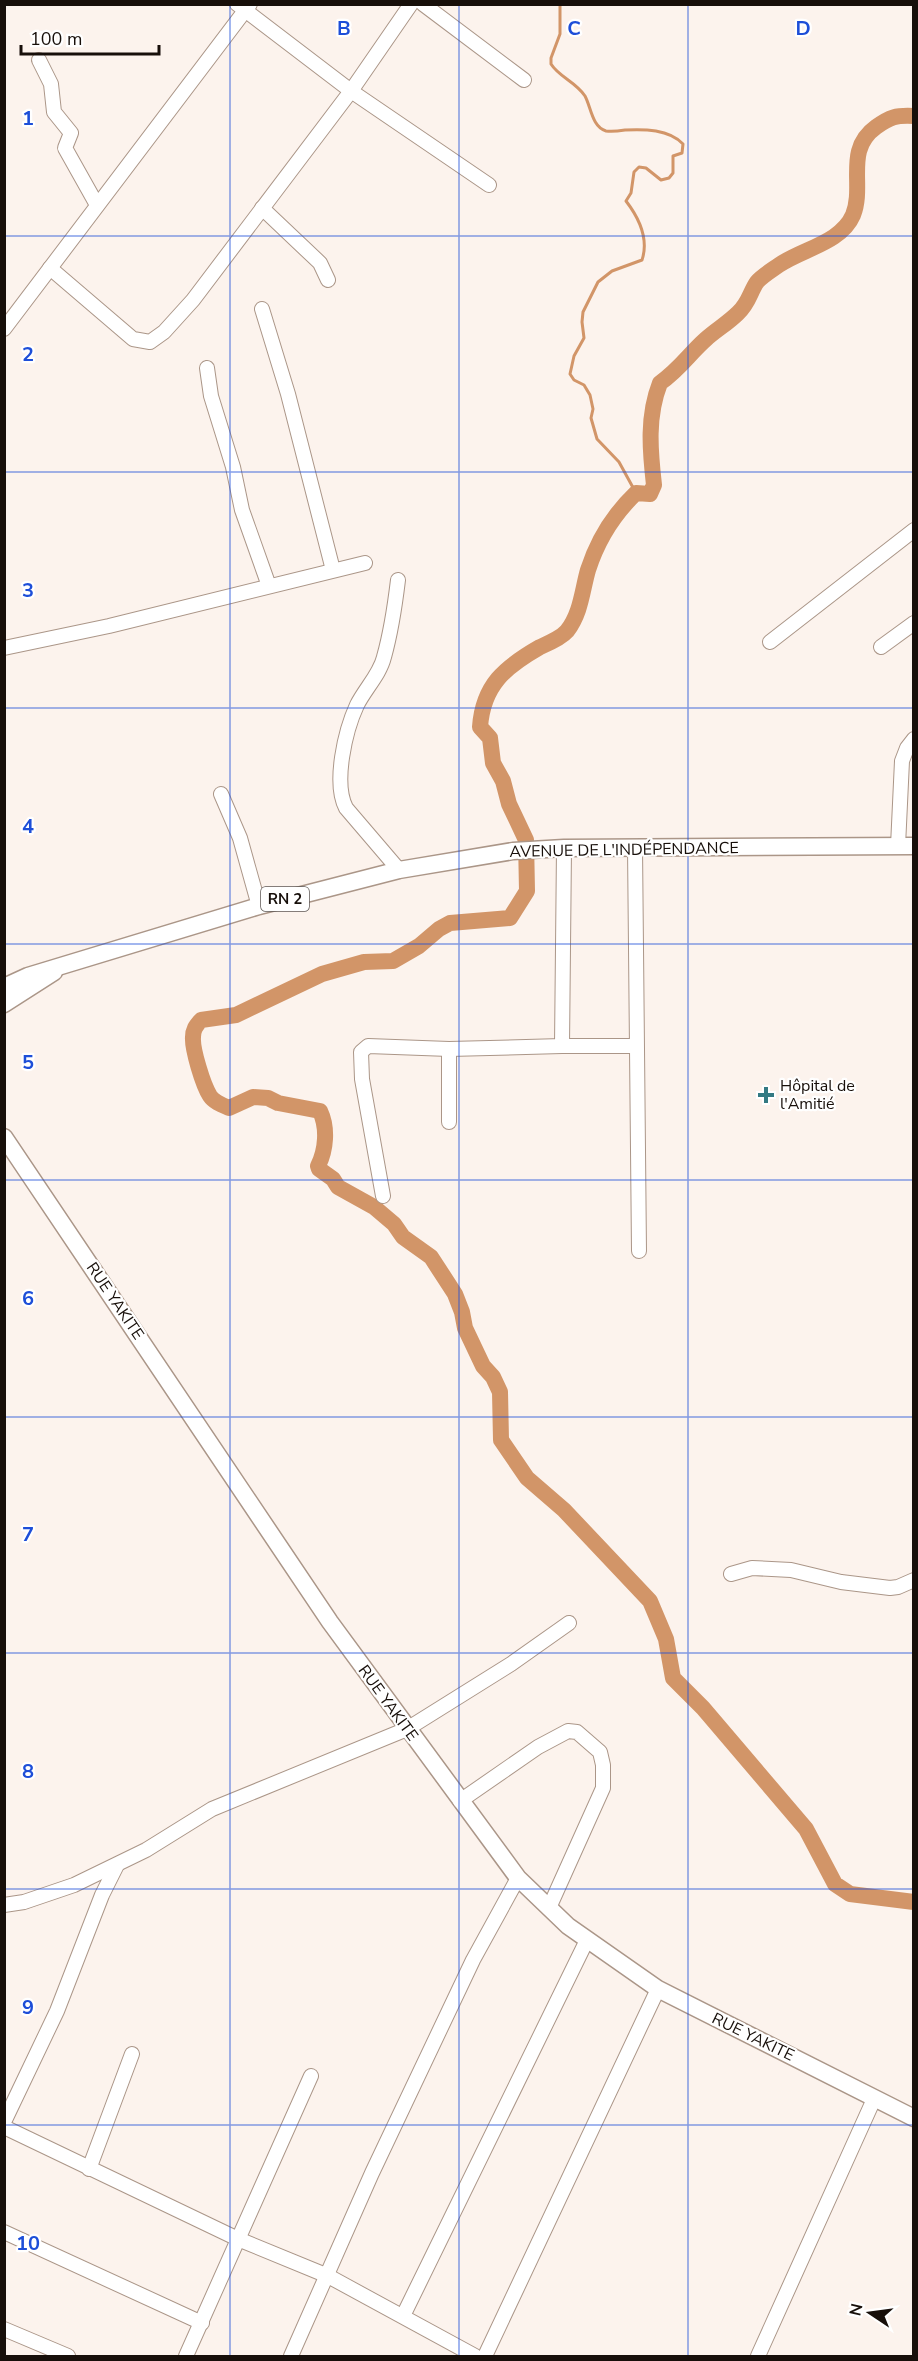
<svg xmlns="http://www.w3.org/2000/svg" width="918" height="2361" font-family="'Nunito Sans',sans-serif">
<style>
.lines{fill:none;stroke-linecap:round;stroke-linejoin:round}
.stream{stroke:#d29568;stroke-width:3}
.river{stroke:#d29568;stroke-width:16}
.minor-casing{stroke:#ab9688;stroke-width:16}
.major-casing{stroke:#ab9688;stroke-width:19}
.minor{stroke:#fff;stroke-width:14}
.major{stroke:#fff;stroke-width:16}
.grid{fill:none;stroke:#1d4ed8;stroke-width:1.5;stroke-opacity:0.55}
.poi-dot{fill:#337a83;stroke:#fff;stroke-width:2}
.labels{text-anchor:middle;dominant-baseline:central;stroke-width:4.5;stroke-linejoin:round;paint-order:stroke}
.shield{fill:#fff;stroke:#5d5754;stroke-width:1.5}
.shield-label{font-size:15px;font-weight:bold;fill:#170f0a}
.street-label{font-size:16px;fill:#170f0a;stroke:#fff}
.poi-label{font-size:16px;fill:#170f0a;stroke:#fff;text-anchor:start}
.grid-label{font-size:20px;text-anchor:middle;font-weight:bold;fill:#1d4ed8;stroke:#fff;stroke-width:4.5;stroke-linejoin:round;paint-order:stroke}
</style>
<rect width="100%" height="100%" fill="#fcf3ed"/>
<g class="lines">
<path class="stream" d="M 560,4 L 560,34 L 551,58 L 551,64 C 559,77 576,82 585,96 C 591,107 592,127 606,131 C 612,132 619,131 625,130 C 644,129 669,129 683,144 L 682,153 L 673,156 L 673,173 L 669,178 L 661,180 L 646,168 L 639,167 L 634,172 L 631,193 L 626,201 C 639,218 649,239 642,260 L 612,271 L 598,282 L 583,312 L 582,322 L 584,338 L 574,356 L 570,374 L 574,380 L 584,385 L 590,395 L 593,409 L 591,418 L 597,439 L 619,462 L 636,493"/>
<path class="river" d="M 914,116 C 896,115 890,117 876,127 C 844,150 865,185 853,215 C 841,243 802,249 779,265 C 772,270 762,276 757,282 C 750,292 749,303 738,313 C 728,323 716,330 706,339 C 689,354 680,369 660,383 C 647,416 650,450 654,485 L 650,494 L 636,493 C 614,514 597,542 588,570 C 582,591 581,613 567,631 C 561,638 549,643 540,647 C 505,667 483,685 480,727 L 490,738 L 493,763 L 503,781 L 509,804 L 526,840 L 527,891 L 510,918 L 450,923 L 439,929 L 419,946 L 393,961 L 364,962 L 322,974 L 236,1015 L 201,1020 C 196,1026 193,1029 193,1037 C 192,1049 203,1085 210,1096 C 214,1102 222,1105 229,1108 L 253,1097 L 268,1098 L 278,1103 L 320,1111 C 328,1128 326,1150 318,1166 L 319,1169 L 333,1179 L 338,1187 L 374,1207 L 394,1224 L 403,1237 L 431,1257 L 455,1294 L 462,1312 L 465,1328 L 483,1366 L 493,1377 L 500,1392 L 501,1440 L 527,1478 L 564,1510 L 650,1601 L 666,1639 L 673,1678 L 703,1708 L 806,1829 L 835,1884 L 850,1894 L 914,1902"/>
<defs>
<g id="minor">
<polyline points="237,4 351,91 489,185"/>
<polyline points="423,4 524,80"/>
<polyline points="39,60 51,84 54,112 71,133 65,148 97,205"/>
<polyline points="262,208 320,263 328,280"/>
<polyline points="50,268 133,339 150,342 164,332 193,300 351,91 411,4"/>
<polyline points="262,309 288,394 333,570"/>
<polyline points="4,329 250,4"/>
<polyline points="207,368 211,396 233,467 242,510 269,586"/>
<path d="M 398,580 C 395,605 391,632 384,657 C 380,674 365,689 357,705 C 345,731 333,783 346,808 L 399,870"/>
<polyline points="770,642 914,530"/>
<polyline points="881,647 914,623"/>
<polyline points="4,648 109,626 365,563"/>
<polyline points="221,794 240,838 259,906"/>
<polyline points="898,846 902,761 907,748 914,739"/>
<polyline points="635,847 639,1251"/>
<polyline points="562,1046 636,1046"/>
<polyline points="449,1122 449,1049"/>
<polyline points="383,1196 362,1079 361,1052 368,1046 449,1049 562,1046 564,848"/>
<polyline points="731,1574 752,1568 791,1570 841,1582 890,1588 898,1587 914,1580"/>
<polyline points="460,1801 538,1747 568,1731 577,1732 600,1752 603,1765 603,1788 549,1908"/>
<polyline points="4,1905 24,1902 74,1885 146,1850 212,1809 407,1729 511,1664 569,1623"/>
<polyline points="4,2122 57,2011 102,1895 117,1865"/>
<polyline points="4,2127 238,2239 328,2276 475,2356"/>
<polyline points="89,2169 132,2054"/>
<polyline points="4,2232 202,2323"/>
<polyline points="403,2316 587,1940"/>
<polyline points="4,2329 68,2356"/>
<polyline points="186,2356 311,2076"/>
<polyline points="291,2356 372,2173 473,1960 518,1878"/>
<polyline points="485,2356 658,1989"/>
<polyline points="758,2356 874,2099"/>
</g>
<g id="major">
<polyline points="4,987 28,976 259,906 399,870 513,851 564,848 914,846"/>
<polyline points="4,1004 54,972"/>
<polyline points="4,1137 330,1622 518,1878 568,1926 658,1989 914,2118"/>
</g>
</defs>
<use href="#minor" class="minor-casing"/>
<use href="#major" class="major-casing"/>
<use href="#minor" class="minor"/>
<use href="#major" class="major"/>
</g>
<path class="grid" d="M 230,4 L 230,2356M 459,4 L 459,2356M 688,4 L 688,2356M 4,236 L 914,236M 4,472 L 914,472M 4,708 L 914,708M 4,944 L 914,944M 4,1180 L 914,1180M 4,1417 L 914,1417M 4,1653 L 914,1653M 4,1889 L 914,1889M 4,2125 L 914,2125"/>
<path class="poi-dot" d="M763 1086h6v6h6v6h-6v6h-6v-6h-6v-6h6z"/>
<g class="labels">
<rect class="shield" x="261" y="887" width="48" height="24" rx="4.5"/>
<g class="shield-label">
<text x="285" y="899">RN 2</text>
</g>
<g class="street-label">
<text transform="translate(624 850) rotate(-1)">AVENUE DE L'INDÉPENDANCE</text>
<text transform="translate(115 1301) rotate(56)">RUE YAKITE</text>
<text transform="translate(388 1703) rotate(54)">RUE YAKITE</text>
<text transform="translate(753 2037) rotate(26)">RUE YAKITE</text>
</g>
<g class="poi-label">
<text x="780" y="1086">Hôpital de<tspan x="780" dy="18">l'Amitié</tspan></text>
</g>
</g>
<g class="grid-label">
<text x="344" y="35">B</text>
<text x="574" y="35">C</text>
<text x="803" y="35">D</text>
<text x="28" y="125">1</text>
<text x="28" y="361">2</text>
<text x="28" y="597">3</text>
<text x="28" y="833">4</text>
<text x="28" y="1069">5</text>
<text x="28" y="1305">6</text>
<text x="28" y="1541">7</text>
<text x="28" y="1778">8</text>
<text x="28" y="2014">9</text>
<text x="28" y="2250">10</text>
</g>
<rect width="918" height="2361" fill="none" stroke="#170f0a" stroke-width="12"/>
<g transform="translate(870 2313) rotate(283)" stroke="#ffffff" stroke-width="4.5" paint-order="stroke">
<path d="M0-4.5L10 22L0 15L-10 22Z" fill="#170f0a"/>
<text y="-9" font-size="16" font-weight="bold" text-anchor="middle" fill="#170f0a">N</text>
</g>
<path d="M21 45v9h138v-9" fill="none" stroke="#170f0a" stroke-width="3"/>
<text x="30" y="45" font-size="18" fill="#170f0a" stroke="#ffffff" stroke-width="4.5" paint-order="stroke">100 m</text>
</svg>
